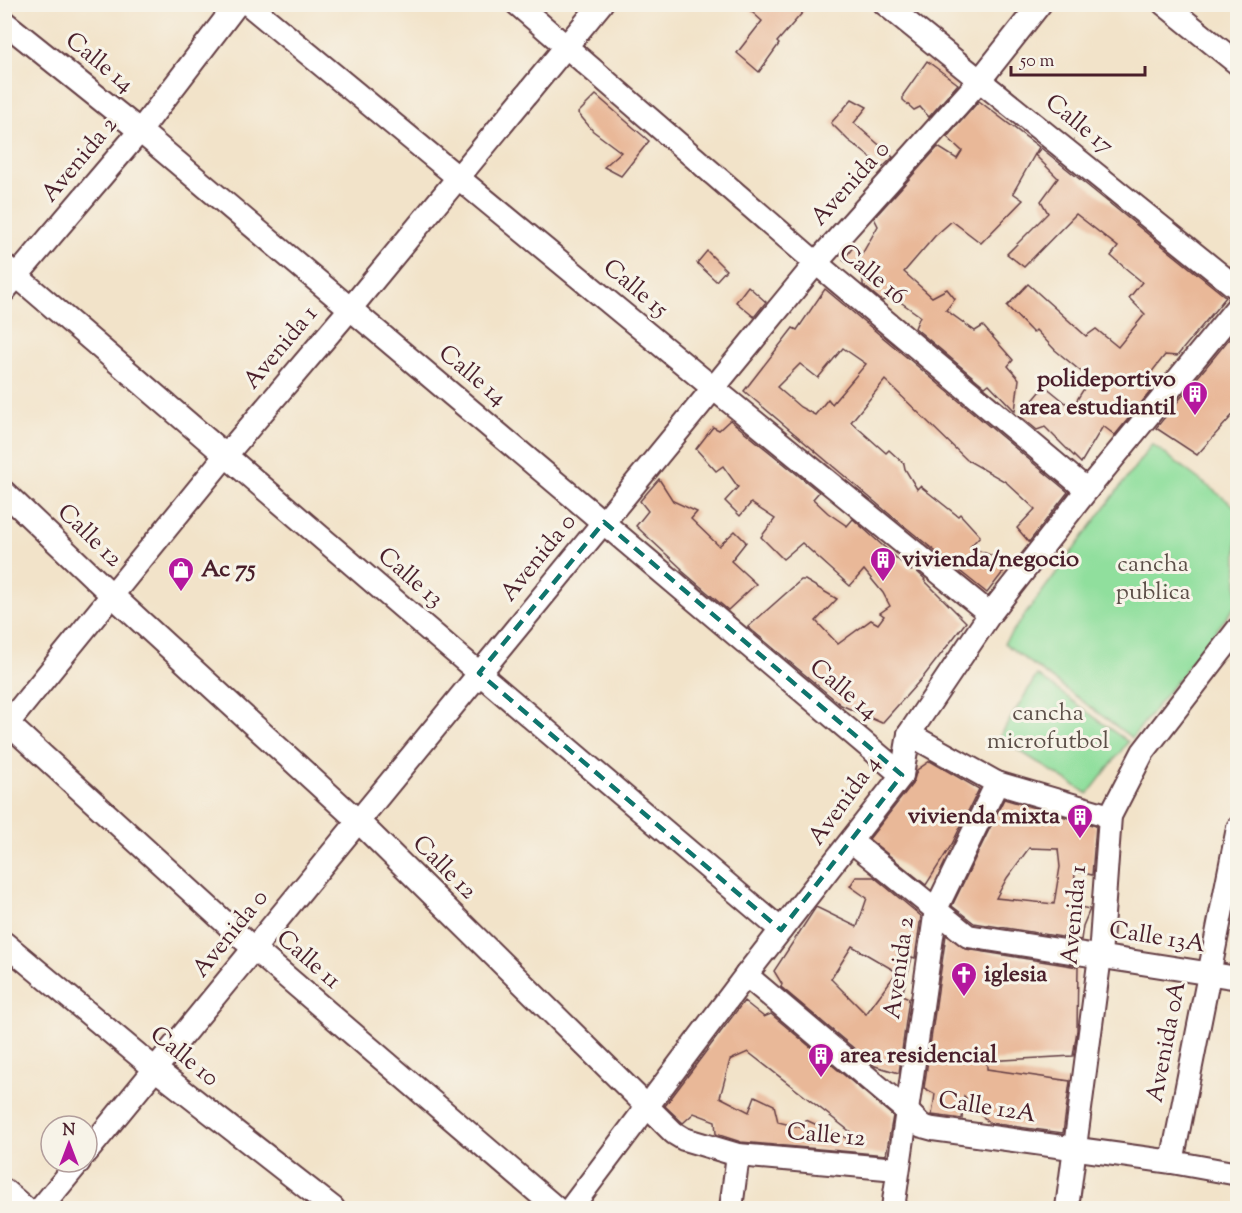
<svg xmlns="http://www.w3.org/2000/svg" width="1242" height="1213" font-family="'Sorts Mill Goudy',serif">
<style>
.green{fill:#90df9d;stroke:#6d7f64;stroke-width:1.5}
.building{fill:#e9b898;fill-rule:evenodd}
.lines{fill:none;stroke-linecap:round;stroke-linejoin:round}
.minor-casing{stroke:#633c43;stroke-width:26}
.minor{stroke:#fff;stroke-width:22}
.marked{fill:none;stroke:#0f766e;stroke-width:4.5;stroke-dasharray:12 8;stroke-linejoin:round}
.labels{text-anchor:middle;dominant-baseline:central;stroke-width:6;stroke-linejoin:round;paint-order:stroke}
.street-label{font-size:24px;fill:#4a1f2b;stroke:#f7f3e8}
.poi-label{font-size:24px;font-weight:bold;fill:#4a1f2b;stroke:#f7f3e8;text-anchor:start}
.park-label{font-size:24px;fill:#5c4f48;stroke:#f7f3e8}
</style>
<rect width="100%" height="100%" fill="#f7f3e8"/>
<filter id="ink" filterUnits="userSpaceOnUse"><feTurbulence type="fractalNoise" baseFrequency=".0167" numOctaves="2"/><feDisplacementMap in="SourceGraphic" scale="12" xChannelSelector="R" yChannelSelector="G"/><feConvolveMatrix kernelMatrix="1 2 1 2 8 2 1 2 1" color-interpolation-filters="sRGB"/></filter>
<filter id="wash" filterUnits="userSpaceOnUse"><feTurbulence type="fractalNoise" baseFrequency=".008" numOctaves="4" result="noise"/><feDisplacementMap in="SourceGraphic" scale="24" xChannelSelector="R" yChannelSelector="G"/><feGaussianBlur stdDeviation="1.35" result="paint"/><feColorMatrix in="noise" values="0 0 0 0 0 0 0 0 0 0 0 0 0 0 0 0 0 1.4 0 .05"/><feComposite in="paint" operator="in"/></filter>
<g filter="url(#wash)">
<rect width="100%" height="100%" fill="#f2e3c9"/>
<g class="green">
<polygon points="1152,444 1237,508 1237,604 1132,738 1004,643"/>
<polygon points="1037,675 1128,742 1088,794 999,738"/>
</g>
<g id="blocks">
<g class="building">
<polygon points="743,4 810,4 777,42 779,44 759,72 737,53 762,21"/>
<polygon points="927,61 958,84 929,117 920,107 914,110 903,100 903,95"/>
<polygon points="596,95 649,141 621,176 604,167 621,152 593,131 578,113"/>
<polygon points="852,99 867,107 854,123 893,157 883,167 848,140 831,123"/>
<polygon points="979,101 1039,147 1013,193 1023,200 981,243 952,221 935,236 904,272 932,297 947,289 955,299 946,310 975,331 983,326 1013,360 1008,366 1019,379 1015,411 989,384 985,387 915,328 920,316 892,296 882,301 863,285 863,273 843,260 854,246 862,254 878,226 874,218 938,147 957,159 962,151 947,137"/>
<polygon points="1041,148 1226,297 1177,356 1165,355 1150,374 1159,381 1115,435 1103,426 1081,463 1045,427 1037,430 1020,416 1045,386 1072,408 1090,379 1055,350 1036,330 1033,333 1007,306 1028,284 1086,336 1096,329 1118,347 1145,314 1129,298 1142,282 1111,256 1118,247 1076,214 1024,267 1007,254 1048,213 1041,201 1058,178 1035,155"/>
<polygon points="707,251 726,270 716,281 697,263"/>
<polygon points="748,286 766,302 754,317 736,302"/>
<path d="M 825,289 L 1068,492 L 1029,542 L 1017,528 L 1035,509 L 1006,482 L 967,460 L 885,380 L 851,422 L 886,453 L 889,450 L 904,464 L 905,469 L 917,489 L 920,486 L 958,516 L 960,514 L 980,536 L 970,547 L 1010,563 L 987,593 L 888,513 L 744,391 L 793,328 L 797,330 ZM 843,348 L 866,364 L 832,404 L 828,399 L 815,415 L 800,407 L 777,387 L 800,364 L 818,378 Z"/>
<polygon points="1238,328 1238,409 1197,455 1156,428"/>
<polygon points="730,420 819,492 813,499 828,513 847,526 853,519 911,571 914,569 925,579 924,580 966,622 924,676 882,723 841,705 748,627 801,580 805,580 837,599 816,621 838,644 871,620 878,624 884,616 880,613 890,606 883,593 864,570 850,586 802,543 783,559 761,537 775,519 751,503 740,516 725,501 738,487 723,466 716,471 696,449 713,427 719,430"/>
<polygon points="659,479 673,501 697,512 691,519 719,546 735,531 746,542 731,561 756,584 728,610 681,570 682,569 636,526 648,511 640,501"/>
<polygon points="930,761 979,789 952,844 926,885 869,839 913,783 917,770"/>
<path d="M 1004,799 L 1096,826 L 1092,875 L 1075,871 L 1074,906 L 1090,909 L 1083,926 L 1081,940 L 974,923 L 952,906 ZM 1029,848 L 1058,849 L 1060,867 L 1054,904 L 996,898 L 1007,878 Z"/>
<path d="M 856,877 L 874,877 L 921,916 L 915,958 L 912,957 L 902,995 L 909,998 L 899,1073 L 875,1066 L 781,987 L 782,984 L 774,971 L 816,907 L 857,927 L 867,898 L 850,886 ZM 852,946 L 897,972 L 866,1014 L 831,979 Z"/>
<polygon points="946,935 966,949 1078,967 1077,1030 1073,1056 987,1061 987,1069 1070,1081 1063,1133 989,1123 964,1096 962,1119 932,1115 935,1094 924,1088"/>
<path d="M 744,1001 L 764,1017 L 771,1014 L 893,1116 L 886,1155 L 741,1142 L 716,1134 L 715,1121 L 694,1113 L 683,1123 L 665,1106 ZM 748,1052 L 857,1137 L 855,1142 L 806,1120 L 802,1128 L 778,1122 L 774,1105 L 755,1096 L 749,1112 L 720,1097 L 730,1060 Z"/>
</g>
</g>
</g>
<g filter="url(#ink)">
<use href="#blocks" fill-opacity="0" stroke="#633c43" stroke-width="1.5"/>
<g class="lines">
<defs>
<g id="minor">
<polyline points="248,4 713,388 990,614"/>
<polyline points="517,4 816,263 1087,490"/>
<polyline points="885,4 1238,289"/>
<polyline points="1164,4 1238,64"/>
<polyline points="4,22 140,131 902,775"/>
<polyline points="4,265 479,673 781,930"/>
<polyline points="4,291 140,131 237,4"/>
<polyline points="4,492 113,596 358,821 674,1133 684,1139 738,1155 897,1169"/>
<polyline points="4,720 254,949 556,1208"/>
<polyline points="4,728 226,455 350,309 601,4"/>
<polyline points="909,734 997,783 1110,816"/>
<polyline points="851,841 968,936 1238,978"/>
<polyline points="4,943 155,1069 333,1208"/>
<polyline points="746,975 907,1111 922,1126 933,1129 1172,1162 1238,1174"/>
<polyline points="87,1152 816,263 980,80 1040,4"/>
<polyline points="1172,1162 1238,828"/>
<polyline points="4,1190 25,1208"/>
<polyline points="41,1208 79,1162"/>
<polyline points="571,1208 746,975 902,775 909,734 990,614 1087,490 1238,306"/>
<polyline points="731,1208 738,1155"/>
<polyline points="893,1208 936,909 997,783"/>
<polyline points="1067,1208 1100,956 1110,816 1143,752 1238,629"/>
</g>
</defs>
<use href="#minor" class="minor-casing"/>
<use href="#minor" class="minor"/>
</g>
</g>
<path class="marked" d="M 604,522 L 902,775 L 781,930 L 479,673 Z"/>
<defs>
<symbol id="building-pin" viewBox="-11 -11 22 30"><path d="M0 17L-7.5 6A9.5 9.5 0 1 1 7.5 6Z" fill="#b5179e" stroke="#f7f3e8"/><path d="M-4-6H4V6H1V3H-1V6H-4ZM-2.5-4.3h1.7v1.8h-1.7ZM.8-4.3h1.7v1.8H.8ZM-2.5-1h1.7V.8h-1.7ZM.8-1h1.7V.8H.8Z" fill="#fff"/></symbol>
<symbol id="shop-pin" viewBox="-11 -11 22 30"><path d="M0 17L-7.5 6A9.5 9.5 0 1 1 7.5 6Z" fill="#b5179e" stroke="#f7f3e8"/><path d="M-5-2.5h2.3a2.7 3.5 0 0 1 5.4 0H5L5.5 6h-11ZM-1.5-2.5h3a1.5 2.3 0 0 0-3 0Z" fill="#fff"/></symbol>
<symbol id="church-pin" viewBox="-11 -11 22 30"><path d="M0 17L-7.5 6A9.5 9.5 0 1 1 7.5 6Z" fill="#b5179e" stroke="#f7f3e8"/><path d="M-1.2-6h2.4v3.5h3.3v2.4h-3.3V6h-2.4V-.1h-3.3v-2.4h3.3Z" fill="#fff"/></symbol>
</defs>
<g fill-rule="evenodd">
<use href="#building-pin" x="1180" y="379" width="30" height="40"/>
<use href="#building-pin" x="868" y="545" width="30" height="40"/>
<use href="#shop-pin" x="166" y="555" width="30" height="40"/>
<use href="#building-pin" x="1065" y="802" width="30" height="40"/>
<use href="#church-pin" x="949" y="960" width="30" height="40"/>
<use href="#building-pin" x="806" y="1041" width="30" height="40"/>
</g>
<g class="labels">
<g class="street-label">
<text transform="translate(99 63) rotate(39)">Calle 14</text>
<text transform="translate(1079 125) rotate(39)">Calle 17</text>
<text transform="translate(80 160) rotate(-50)">Avenida 2</text>
<text transform="translate(851 184) rotate(-48)">Avenida 0</text>
<text transform="translate(872 275) rotate(40)">Calle 16</text>
<text transform="translate(635 289) rotate(40)">Calle 15</text>
<text transform="translate(281 348) rotate(-50)">Avenida 1</text>
<text transform="translate(472 376) rotate(40)">Calle 14</text>
<text transform="translate(89 536) rotate(44)">Calle 12</text>
<text transform="translate(539 558) rotate(-51)">Avenida 0</text>
<text transform="translate(410 578) rotate(41)">Calle 13</text>
<text transform="translate(843 690) rotate(40)">Calle 14</text>
<text transform="translate(845 801) rotate(-54)">Avenida 4</text>
<text transform="translate(444 868) rotate(45)">Calle 12</text>
<text transform="translate(1075 915) rotate(-85)">Avenida 1</text>
<text transform="translate(231 934) rotate(-51)">Avenida 0</text>
<text transform="translate(1157 938) rotate(9)">Calle 13A</text>
<text transform="translate(308 960) rotate(41)">Calle 11</text>
<text transform="translate(900 968) rotate(-82)">Avenida 2</text>
<text transform="translate(1167 1042) rotate(-79)">Avenida 0A</text>
<text transform="translate(184 1057) rotate(39)">Calle 10</text>
<text transform="translate(987 1108) rotate(9)">Calle 12A</text>
<text transform="translate(826 1136) rotate(5)">Calle 12</text>
</g>
<g class="poi-label">
<text x="1176" y="380" text-anchor="end">polideportivo<tspan x="1176" dy="28">area estudiantil</tspan></text>
<text x="902" y="560">vivienda/negocio</text>
<text x="201" y="570">Ac 75</text>
<text x="1060" y="817" text-anchor="end">vivienda mixta</text>
<text x="984" y="975">iglesia</text>
<text x="840" y="1056">area residencial</text>
</g>
<g class="park-label">
<text x="1153" y="565">cancha<tspan x="1153" dy="28">publica</tspan></text>
<text x="1048" y="714">cancha<tspan x="1048" dy="28">microfutbol</tspan></text>
</g>
</g>
<rect width="1242" height="1213" fill="none" stroke="#f7f3e8" stroke-width="24"/>
<g transform="translate(69 1144)"><circle r="28" fill="#f7f3e8" stroke="#b29e9c" stroke-width="1.5"/>
<path d="M0-4.5L10 22L0 15L-10 22Z" fill="#b5179e"/>
<text y="-9" font-size="16" font-weight="bold" text-anchor="middle" fill="#4a1f2b">N</text>
</g>
<path d="M1011 66v9h134v-9" fill="none" stroke="#4a1f2b" stroke-width="3"/>
<text x="1020" y="66" font-size="18" fill="#4a1f2b" stroke="#f7f3e8" stroke-width="4.5" paint-order="stroke">50 m</text>
</svg>
